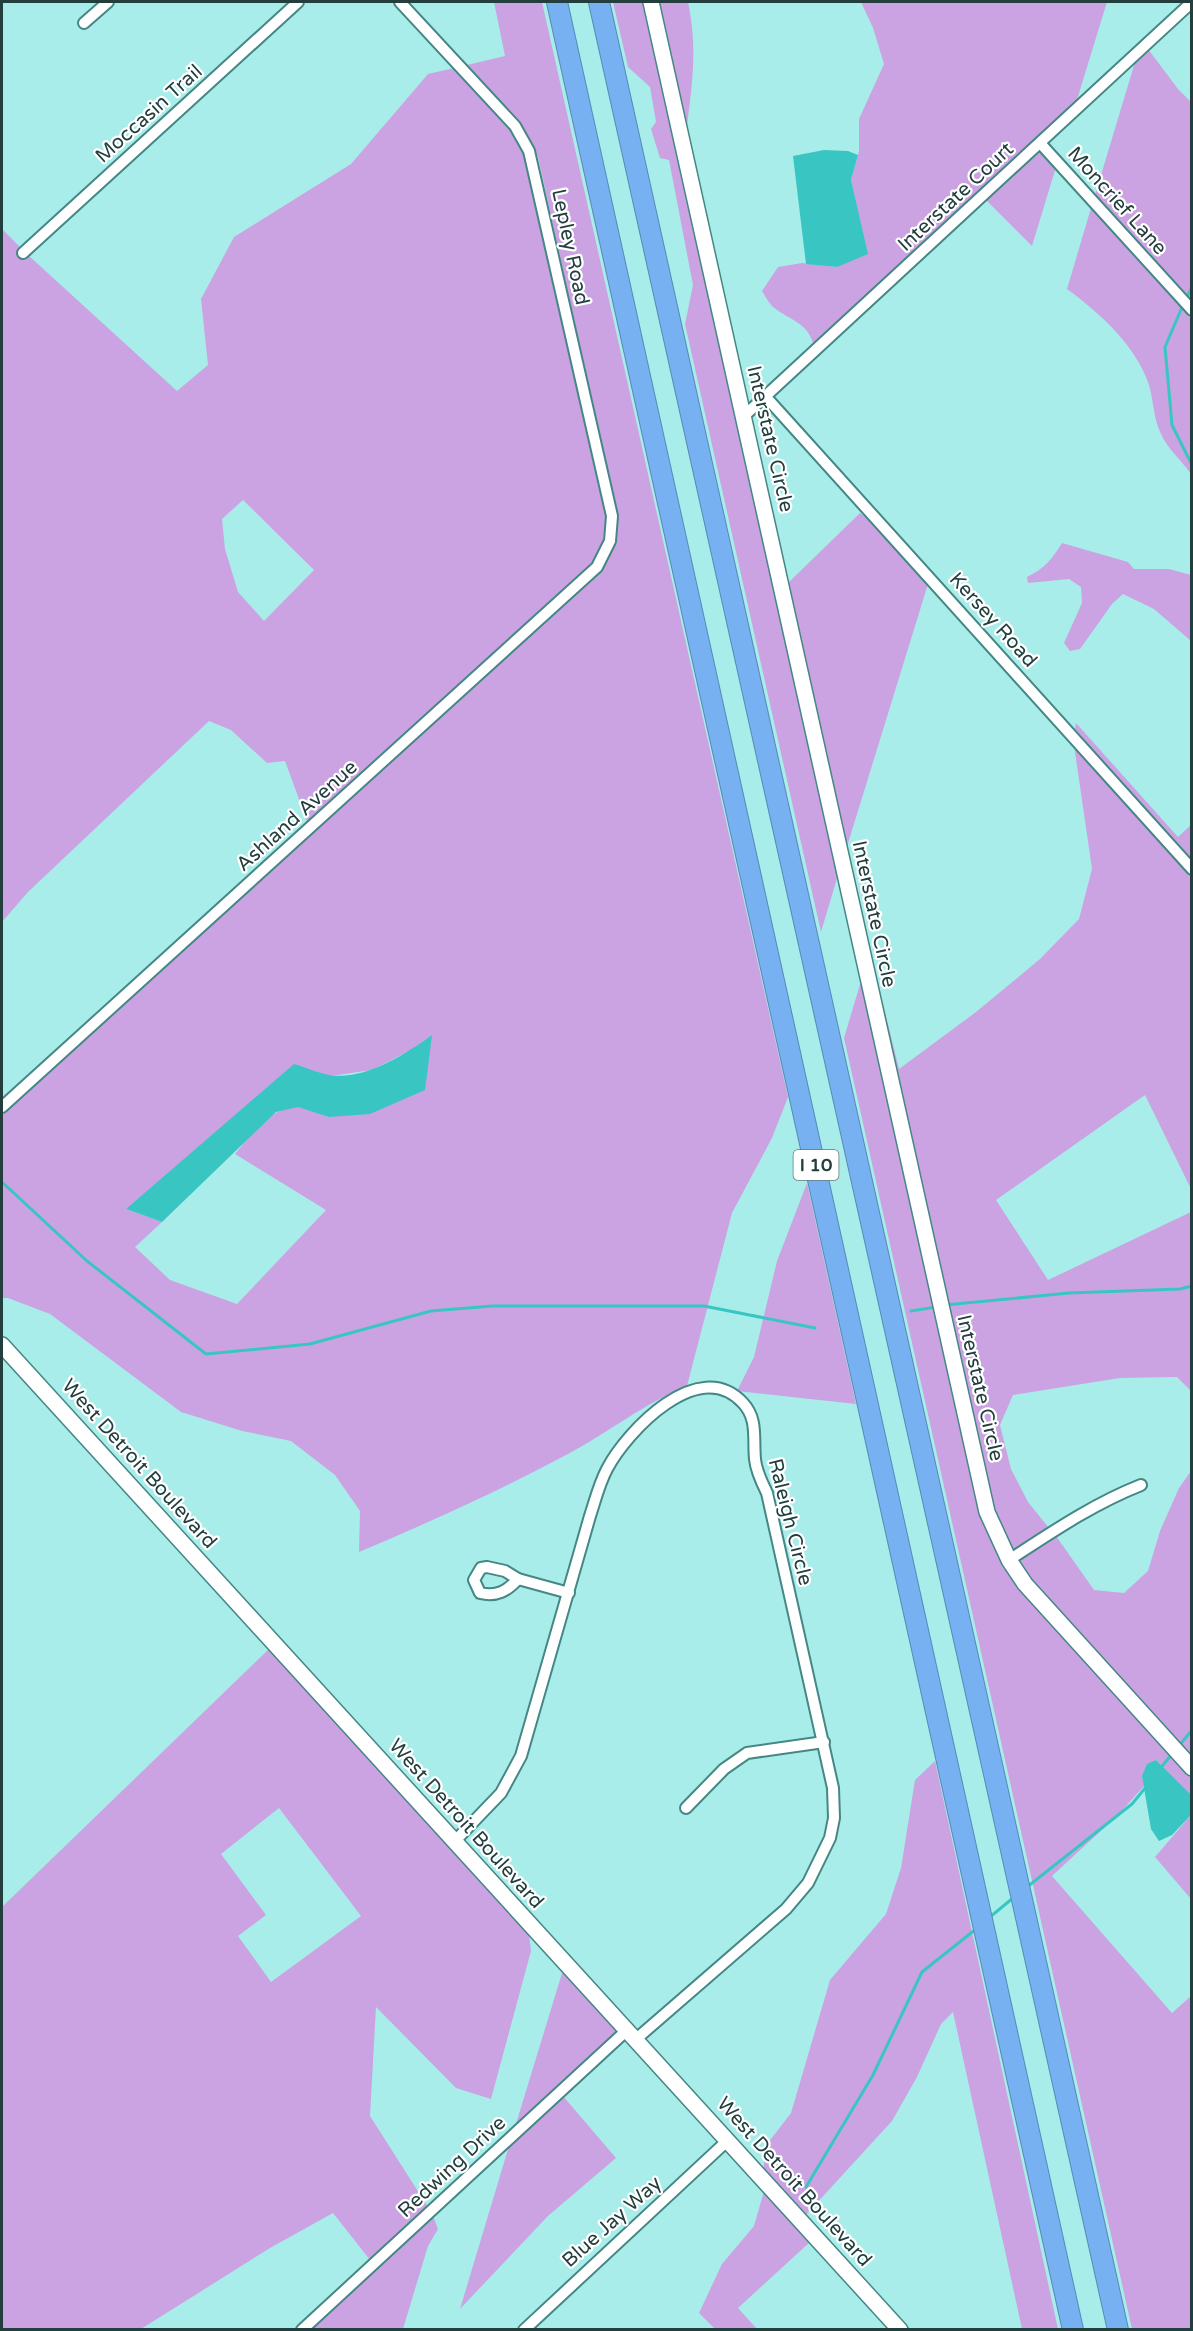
<svg xmlns="http://www.w3.org/2000/svg" width="1193" height="2331" font-family="'Varela Round',sans-serif">
<style>
.green{fill:#cba3e2;fill-rule:evenodd}
.water{fill:#39c6c3}
.lines{fill:none;stroke-linecap:round;stroke-linejoin:round}
.stream{stroke:#39c6c3;stroke-width:3}
.street-casing{stroke:#448785;stroke-width:14}
.secondary-casing{stroke:#448785;stroke-width:18}
.highway-casing{stroke:#5989b3;stroke-width:22}
.street{stroke:#fff;stroke-width:10}
.secondary{stroke:#fff;stroke-width:15}
.highway{stroke:#77b1f2;stroke-width:20}
.labels{text-anchor:middle;dominant-baseline:central;stroke-width:4.5;stroke-linejoin:round;paint-order:stroke}
.shield{fill:#fff;stroke:#647877;stroke-width:1.5}
.shield-label{font-size:18px;font-weight:bold;fill:#223e3d}
.street-label{font-size:20px;fill:#223e3d;stroke:#fff}
</style>
<rect width="100%" height="100%" fill="#a9edea"/>
<g class="green">
<path d="M 494,2 L 542,2 L 788,1097 L 772,1138 L 732,1213 L 687,1386 C 645,1403 609,1432 568,1454 C 501,1490 430,1522 359,1552 L 360,1511 L 335,1475 L 291,1441 L 242,1431 L 181,1412 L 50,1314 L 8,1298 L 2,1298 L 2,1113 L 600,571 C 613,553 618,537 617,515 L 538,157 L 520,122 L 467,65 L 505,56 ZM 431,1035 L 329,1117 C 320,1114 307,1107 297,1107 C 270,1107 251,1135 235,1154 L 326,1210 L 237,1304 L 170,1280 L 135,1247 L 162,1222 L 126,1209 L 331,1076 L 372,1070 L 413,1049 Z"/>
<polygon points="613,2 645,2 838,875 821,932 685,324 693,285 669,160 660,158 651,129 656,122 650,87 628,67"/>
<path d="M 657,2 L 688,2 C 698,50 692,86 686,134 Z"/>
<path d="M 861,2 L 1107,2 L 1076,103 L 814,346 C 808,322 789,320 773,307 C 769,303 765,296 762,291 L 778,267 L 802,263 L 837,267 L 858,214 L 851,180 L 859,151 L 859,119 L 884,64 L 873,28 Z"/>
<polygon points="1148,49 1178,89 1191,102 1191,301 1095,195 1135,62"/>
<path d="M 454,68 L 511,130 L 524,153 L 607,518 L 605,541 L 593,564 L 230,893 L 307,821 L 285,761 L 267,763 L 231,730 L 209,721 L 28,892 L 2,922 L 2,229 L 21,248 L 16,253 L 22,260 L 28,255 L 177,391 L 208,365 L 201,299 L 234,237 L 351,164 L 428,74 ZM 243,500 L 314,570 L 264,621 L 238,592 L 225,549 L 222,519 Z"/>
<polygon points="1040,150 1056,167 1032,246 986,200"/>
<path d="M 1091,208 L 1191,319 L 1191,474 C 1182,461 1167,448 1161,434 C 1152,416 1154,394 1146,377 C 1131,341 1097,311 1067,289 Z"/>
<polygon points="860,513 869,519 928,584 845,853 787,584"/>
<path d="M 1062,543 L 1128,562 L 1134,569 L 1169,569 L 1191,575 L 1191,641 L 1154,609 L 1123,594 L 1112,604 L 1080,649 L 1070,651 L 1064,643 L 1082,603 L 1081,587 L 1069,579 L 1028,583 L 1027,577 C 1044,569 1053,558 1062,543 Z"/>
<polygon points="1076,723 1178,837 1191,825 1191,860 1075,729"/>
<polygon points="1074,745 1191,878 1191,1189 1145,1095 996,1200 1048,1280 1191,1212 1191,1391 1177,1377 1120,1378 1013,1395 1000,1425 1011,1469 1028,1502 1049,1528 1011,1552 993,1509 868,959 870,951 899,1069 976,1012 1040,959 1079,919 1092,869"/>
<polygon points="861,981 982,1513 1060,1633 1191,1777 1191,1796 1156,1760 1142,1776 1144,1786 1118,1815 1052,1876 1172,2013 1191,1996 1191,2329 1132,2329 844,1038"/>
<polygon points="807,1183 856,1404 737,1391 754,1357 777,1261"/>
<polygon points="1191,1471 1191,1759 1029,1580 1016,1561 1056,1536 1094,1590 1124,1593 1148,1571 1160,1531 1179,1488"/>
<path d="M 270,1648 L 529,1933 L 531,1951 L 491,2099 L 456,2088 L 376,2007 L 370,2116 L 428,2207 L 370,2260 L 333,2213 L 270,2248 L 141,2329 L 2,2330 L 2,1907 ZM 279,1808 L 361,1916 L 271,1982 L 238,1936 L 266,1915 L 221,1854 Z"/>
<polygon points="935,1761 1058,2329 1022,2329 953,2012 941,2024 917,2077 892,2121 804,2217 764,2174 764,2148 791,2113 830,1980 886,1914 901,1868 915,1780"/>
<polygon points="1191,1815 1191,1899 1155,1857"/>
<polygon points="563,1970 619,2031 515,2127"/>
<polygon points="563,2096 616,2158 548,2216 460,2309 509,2146"/>
<polygon points="764,2191 810,2242 738,2308 757,2329 715,2329 699,2313 722,2264 754,2226"/>
<polygon points="433,2216 438,2229 428,2246 403,2329 309,2330"/>
</g>
<g class="water">
<polygon points="824,150 848,151 858,155 851,180 868,254 837,267 806,264 793,156"/>
<path d="M 432,1035 L 425,1090 L 370,1114 L 329,1117 L 298,1107 L 276,1112 L 162,1222 L 126,1209 L 294,1064 C 305,1067 318,1073 329,1075 C 364,1081 406,1054 432,1035 Z"/>
<polygon points="1156,1760 1192,1796 1191,1815 1172,1835 1159,1841 1151,1829 1142,1776 1147,1764"/>
</g>
<g class="lines">
<g class="stream">
<polyline points="1186,299 1192,287"/>
<polyline points="1183,305 1165,347 1172,425 1192,465"/>
<polyline points="2,1182 87,1261 206,1354 310,1344 431,1311 492,1306 704,1306 815,1328"/>
<polyline points="945,1305 1069,1293 1180,1289 1192,1286"/>
<polyline points="911,1311 936,1307"/>
<polyline points="1178,1747 1192,1730"/>
<polyline points="1159,1770 1172,1754"/>
<polyline points="1027,1887 1132,1804 1146,1787"/>
<polyline points="990,1917 1013,1898"/>
<polyline points="806,2187 873,2075 922,1972 976,1929"/>
</g>
<defs>
<g id="street">
<polyline points="84,23 108,2"/>
<polyline points="1040,143 1192,310"/>
<polyline points="23,253 298,2"/>
<polyline points="766,397 1192,869"/>
<polyline points="744,416 1192,2"/>
<polyline points="2,1107 597,567 610,541 612,516 529,151 515,126 400,2"/>
<path d="M 1009,1560 C 1052,1532 1093,1504 1141,1485"/>
<path d="M 487,1567 L 505,1571 L 518,1579 C 507,1591 497,1597 480,1593 L 474,1580 L 481,1568 Z"/>
<polyline points="518,1579 569,1593"/>
<polyline points="686,1808 724,1769 747,1753 824,1742"/>
<path d="M 454,1842 L 501,1793 L 521,1756 L 590,1516 C 595,1501 599,1484 607,1469 C 627,1431 699,1355 743,1403 C 758,1419 753,1438 755,1459 C 756,1470 762,1483 767,1493 L 833,1788 L 834,1818 L 830,1838 L 808,1883 L 786,1909 L 635,2040"/>
<polyline points="302,2330 626,2031"/>
<polyline points="524,2330 726,2142"/>
</g>
<g id="secondary">
<polyline points="651,2 987,1512 1009,1560 1025,1584 1192,1768"/>
<polyline points="2,1345 900,2330"/>
</g>
<g id="highway">
<polyline points="557,2 1073,2330"/>
<polyline points="599,2 1118,2330"/>
</g>
</defs>
<use href="#street" class="street-casing"/>
<use href="#secondary" class="secondary-casing"/>
<use href="#highway" class="highway-casing"/>
<use href="#street" class="street"/>
<use href="#secondary" class="secondary"/>
<use href="#highway" class="highway"/>
</g>
<g class="labels">
<rect class="shield" x="793.5" y="1150" width="45" height="30" rx="4.5"/>
<g class="shield-label">
<text x="816" y="1165">I 10</text>
</g>
<g class="street-label">
<text transform="translate(149 114) rotate(-42)">Moccasin Trail</text>
<text transform="translate(956 197) rotate(-43)">Interstate Court</text>
<text transform="translate(1117 201) rotate(48)">Moncrief Lane</text>
<text transform="translate(570 247) rotate(78)">Lepley Road</text>
<text transform="translate(770 439) rotate(77)">Interstate Circle</text>
<text transform="translate(993 620) rotate(48)">Kersey Road</text>
<text transform="translate(297 816) rotate(-42)">Ashland Avenue</text>
<text transform="translate(874 914) rotate(78)">Interstate Circle</text>
<text transform="translate(980 1388) rotate(77)">Interstate Circle</text>
<text transform="translate(139 1464) rotate(48)">West Detroit Boulevard</text>
<text transform="translate(790 1522) rotate(76)">Raleigh Circle</text>
<text transform="translate(466 1824) rotate(48)">West Detroit Boulevard</text>
<text transform="translate(452 2167) rotate(-43)">Redwing Drive</text>
<text transform="translate(794 2182) rotate(48)">West Detroit Boulevard</text>
<text transform="translate(612 2222) rotate(-42)">Blue Jay Way</text>
</g>
</g>
<rect width="1193" height="2331" fill="none" stroke="#223e3d" stroke-width="6"/>
</svg>
